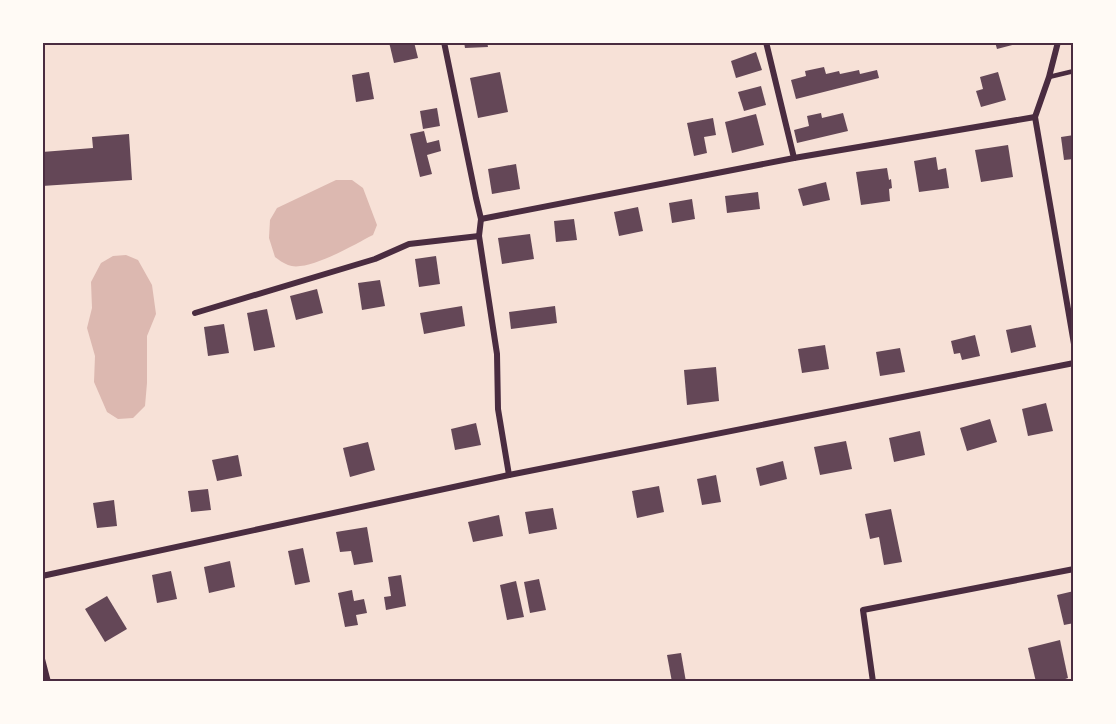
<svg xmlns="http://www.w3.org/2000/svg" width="1116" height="724" font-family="'Alegreya Sans',sans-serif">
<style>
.water{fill:#dcb8b0}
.building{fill:#644757}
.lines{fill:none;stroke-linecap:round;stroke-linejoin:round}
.service{stroke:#4a2c40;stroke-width:4.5}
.minor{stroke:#4a2c40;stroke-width:6}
.neatline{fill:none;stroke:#4a2c40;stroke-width:2}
</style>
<rect width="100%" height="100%" fill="#f7e1d7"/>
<g class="water">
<path d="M 336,180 L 352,180 L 363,188 L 377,225 L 373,235 C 355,244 307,273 288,265 C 283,263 279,260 275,257 L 269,238 L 270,220 L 277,208 Z"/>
<polygon points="126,255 138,260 152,285 156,314 147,336 147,383 145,406 133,418 118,419 107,412 94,382 95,356 87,328 92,308 91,282 101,263 113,256"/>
</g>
<g class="building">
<polygon points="389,42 414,42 418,58 394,63"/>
<polygon points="464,42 487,42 488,47 465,48"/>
<polygon points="995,42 1020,42 1020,43 997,49"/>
<polygon points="756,52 762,70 736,78 731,61"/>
<polygon points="824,67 826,74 839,71 840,74 859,70 860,74 877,70 879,78 796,99 791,80 806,76 805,71"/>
<polygon points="369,72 374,99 356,102 352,75"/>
<polygon points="500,72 508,112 478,118 470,78"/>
<polygon points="998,72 1006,100 981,107 976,91 983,89 980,77"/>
<polygon points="761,86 766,105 744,111 738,92"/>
<polygon points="437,108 440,126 423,129 420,111"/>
<polygon points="821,113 822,118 843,113 848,131 797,143 794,130 809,126 807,116"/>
<polygon points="756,114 764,145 732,153 725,122"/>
<polygon points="713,118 716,135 704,137 707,153 694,156 687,123"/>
<polygon points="424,131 427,143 439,140 441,151 427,155 432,174 420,177 410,134"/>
<polygon points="129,134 132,180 42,186 42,152 93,148 92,137"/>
<polygon points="1074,135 1074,159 1064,160 1061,137"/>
<polygon points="1008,145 1013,177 981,182 975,150"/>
<polygon points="936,157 938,170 946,168 949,188 919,192 914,161"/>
<polygon points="516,164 520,189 492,194 488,169"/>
<polygon points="887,168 889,180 891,179 892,188 889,189 890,201 861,205 856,172"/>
<polygon points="826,182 830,200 803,206 798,189"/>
<polygon points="758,192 760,209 727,213 725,196"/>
<polygon points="692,199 695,219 672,223 669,203"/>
<polygon points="638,207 643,231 619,236 614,212"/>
<polygon points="574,219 577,240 556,242 554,221"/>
<polygon points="530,234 534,259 502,264 498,238"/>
<polygon points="436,256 440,284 419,287 415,259"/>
<polygon points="380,280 385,306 362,310 358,283"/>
<polygon points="317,289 323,313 296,320 290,296"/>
<polygon points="462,306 465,326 424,334 420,313"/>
<polygon points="555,306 557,323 511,329 509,312"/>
<polygon points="267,309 275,347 254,351 247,313"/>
<polygon points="224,324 229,353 208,356 204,327"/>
<polygon points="1031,325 1036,347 1011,353 1006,330"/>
<polygon points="975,335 980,356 962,360 960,353 954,354 951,341"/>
<polygon points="825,345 829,369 802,373 798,349"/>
<polygon points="900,348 905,372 880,376 876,352"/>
<polygon points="716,367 719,401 687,405 684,370"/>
<polygon points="1046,403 1053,431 1028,436 1022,409"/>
<polygon points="990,419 997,442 967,451 960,428"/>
<polygon points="476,423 481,445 455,450 451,429"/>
<polygon points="920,431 925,455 894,462 889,438"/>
<polygon points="846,441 852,469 820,475 814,447"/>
<polygon points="368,442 375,470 350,477 343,448"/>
<polygon points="238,455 242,476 217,481 212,460"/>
<polygon points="783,461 787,479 760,486 756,468"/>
<polygon points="716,475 721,502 702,505 697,479"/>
<polygon points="659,486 664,512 637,518 632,491"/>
<polygon points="208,489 211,510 191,512 188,491"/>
<polygon points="114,500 117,526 97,528 93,503"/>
<polygon points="553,508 557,529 529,534 525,512"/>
<polygon points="891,509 902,562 884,565 879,537 870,539 865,514"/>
<polygon points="499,515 503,536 473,542 468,522"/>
<polygon points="367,527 373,562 354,565 351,551 340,552 336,532"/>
<polygon points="303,548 310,582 295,585 288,551"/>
<polygon points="230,561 235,587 209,593 204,567"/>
<polygon points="171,571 177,599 157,603 152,575"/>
<polygon points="401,575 406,606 386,610 384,597 391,596 388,577"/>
<polygon points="539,579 546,610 530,613 524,582"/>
<polygon points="516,581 524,617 507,620 500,585"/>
<polygon points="352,590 354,601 364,599 367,613 356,615 358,625 345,627 338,593"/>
<polygon points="1074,591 1074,623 1064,625 1057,595"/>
<polygon points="107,596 127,629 105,642 85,609"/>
<polygon points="1060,640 1068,678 1057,682 1036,682 1028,648"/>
<polygon points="681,653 686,682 672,682 667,655"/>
</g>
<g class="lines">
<polyline class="service" points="1049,77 1074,71"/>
<g class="minor">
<polyline points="444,42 476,198 481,219 479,236 497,354 498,409 509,475"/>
<polyline points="766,42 794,158"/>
<polyline points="1058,42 1049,77 1035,117 1074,344"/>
<polyline points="481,219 794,158 1035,117"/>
<polyline points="195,313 375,259 409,244 479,236"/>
<polyline points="42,576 509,475 1074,363"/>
<polyline points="42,659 48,682"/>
<polyline points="873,682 863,610 1074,569"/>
</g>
</g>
<rect width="1116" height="724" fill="none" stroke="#fffaf5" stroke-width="87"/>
<rect x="44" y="44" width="1028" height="636" class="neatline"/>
</svg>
